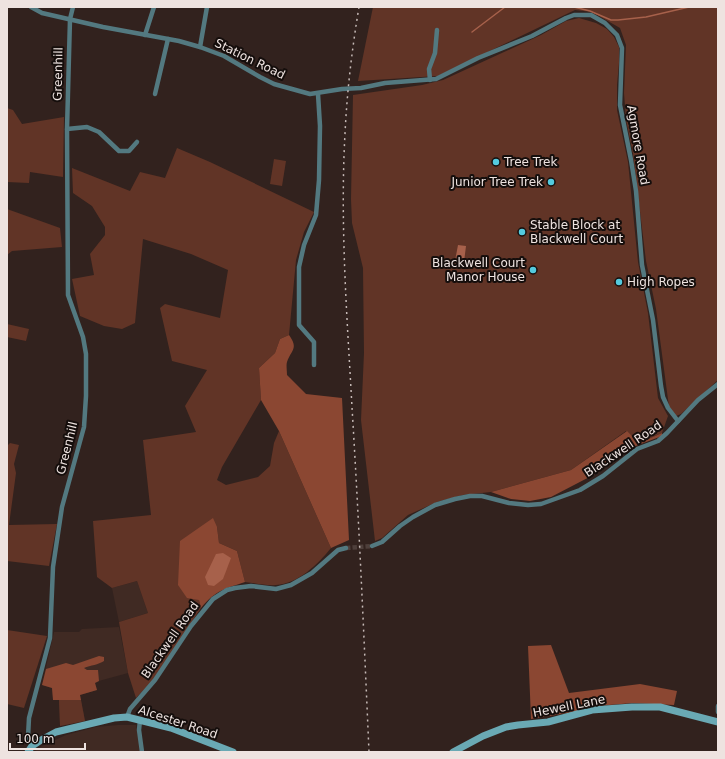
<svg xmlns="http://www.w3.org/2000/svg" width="725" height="759" font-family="'DejaVu Sans',sans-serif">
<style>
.built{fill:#402a23}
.green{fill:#613426}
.forest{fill:#8b4732}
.water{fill:#a7614b}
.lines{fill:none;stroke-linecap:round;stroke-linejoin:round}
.stream{stroke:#a7614b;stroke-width:1.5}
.street-tunnel{stroke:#4e3f3b;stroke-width:4.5;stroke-dasharray:4.5 2;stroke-linecap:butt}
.street{stroke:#537980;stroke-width:4.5}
.secondary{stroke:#6aa9b4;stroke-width:7}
.rail{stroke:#c6bab7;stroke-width:1.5;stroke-dasharray:2 4;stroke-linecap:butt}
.poi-dot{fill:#54cade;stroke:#150e0c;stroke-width:1.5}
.labels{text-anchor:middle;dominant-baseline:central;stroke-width:4;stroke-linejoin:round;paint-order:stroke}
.street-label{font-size:12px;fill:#eee3e0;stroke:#150e0c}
.poi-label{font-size:12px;fill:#eee3e0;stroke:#150e0c;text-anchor:start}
</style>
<rect width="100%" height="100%" fill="#32221e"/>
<g class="built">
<polygon points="137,581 148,613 119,622 112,588"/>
<polygon points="119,627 128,673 95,682 97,690 80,695 85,721 60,726 59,700 53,700 52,688 42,685 54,632 79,632 82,629"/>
<polygon points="118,725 136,725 141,752 34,752 42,746 66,735 96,727"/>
</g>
<g class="green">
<polygon points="373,7 718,7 718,380 681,414 676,416 669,407 656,309 646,261 633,154 626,120 624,93 626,45 620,28 592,12 575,10 438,76 358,81"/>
<polygon points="579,18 596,23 607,29 614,37 619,47 619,63 617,85 617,110 628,162 638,262 648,313 658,398 668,416 662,433 639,443 626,431 571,470 491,492 463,495 437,502 408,515 382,538 375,541 361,420 364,353 363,268 352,223 351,199 353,95 422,85 443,80 541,35 566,21"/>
<polygon points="7,108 13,110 22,124 64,117 63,177 30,172 29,183 7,182"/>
<path d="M 177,148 L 210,162 L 314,212 L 304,232 L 296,260 L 289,335 L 280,339 L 275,353 L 259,368 L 261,400 L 222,467 L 217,480 L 226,485 L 258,477 L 270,466 L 274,443 L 279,431 L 331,548 C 318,564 298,584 276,585 C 266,586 255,583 245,582 L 237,551 L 219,543 L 217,527 L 199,600 L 201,608 L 154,679 L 136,698 L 128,673 L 119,622 L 148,613 L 137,581 L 112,588 L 97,577 L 93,521 L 151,515 L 143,440 L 196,432 L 185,406 L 207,370 L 172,361 L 160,308 L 165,304 L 220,318 L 228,270 L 191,254 L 143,239 L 135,323 L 122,329 L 104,326 L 80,316 L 72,279 L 94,275 L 90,254 L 105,235 L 105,227 L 92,206 L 73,193 L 72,168 L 130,191 L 140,172 L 165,178 Z"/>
<polygon points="274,159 286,161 282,186 270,184"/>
<polygon points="7,209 60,228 62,247 12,251 7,255"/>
<polygon points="7,324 29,329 26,341 7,337"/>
<polygon points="10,443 19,445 14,464 16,473 9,525 57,524 49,566 7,561 7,446"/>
<polygon points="7,630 47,636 24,708 7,704"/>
<polygon points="59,700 81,700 85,721 60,726"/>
</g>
<g class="forest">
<path d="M 289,335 C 299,349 291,350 287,362 C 286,365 287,371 287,375 L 306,394 L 342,398 L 349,540 L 331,548 L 279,431 L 261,400 L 259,368 L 275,353 L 280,339 Z"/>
<polygon points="627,431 639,443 662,433 662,436 625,450 599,472 551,497 530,501 511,499 491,492 571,470"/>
<path d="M 213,518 L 217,527 L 219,543 L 237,551 L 245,582 C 224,589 216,590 201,608 L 199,600 L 187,598 L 178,585 L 180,541 Z"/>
<polygon points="551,645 569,693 640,684 677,691 674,705 633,703 597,706 568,713 531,719 528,646"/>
<path d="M 99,656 L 104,657 L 104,661 C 98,665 91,665 84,668 L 87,670 L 98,670 L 99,681 L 95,683 L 97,690 L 80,695 L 81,700 L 53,700 L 52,688 L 42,685 L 46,669 L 66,663 L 73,665 Z"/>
</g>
<g class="water">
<polygon points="458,245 466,246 464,262 455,261"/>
<polygon points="223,553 231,558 223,579 214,586 208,585 205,577 216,554"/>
</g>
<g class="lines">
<g class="stream">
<polyline points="574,7 590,11 611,20 618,20 646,17 689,7"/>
<polyline points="472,32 505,7"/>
</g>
<polyline class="street-tunnel" points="346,548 372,546"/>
<g class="street">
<polyline points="31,7 42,13 103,27 179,41 200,47 224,56 260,77 274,84 310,94 342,89 361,88 385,83 436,79 478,58 532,36 566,18 574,15 591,15 605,23 617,35 622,48 620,105 631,160 636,191 642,265 653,320 661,386 663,397 668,408 678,421"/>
<polyline points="145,35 154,7"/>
<polyline points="200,47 207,7"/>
<polyline points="430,80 429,69 435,53 437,30"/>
<polyline points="155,94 168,39"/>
<polyline points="67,129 87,127 99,132 119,151 129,151 137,142"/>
<polyline points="314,365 314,342 299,325 299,267 304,245 316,215 319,180 320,126 318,94"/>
<polyline points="372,546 382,542 400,526 413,517 435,505 455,499 470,496 482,496 509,503 528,505 541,504 580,490 603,476 637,449 658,441 667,433 698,400 718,384"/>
<polyline points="718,706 718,712"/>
<polyline points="127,717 130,709 155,680 191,626 213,599 227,590 235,588 251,586 276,589 291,585 312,573 338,550 346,548"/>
<polyline points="140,720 139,730 142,752"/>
<polyline points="32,746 28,737 29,718 50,638 53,567 62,507 84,427 86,396 86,354 83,337 68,295 67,129 70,19 73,7"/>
</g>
<g class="secondary">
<polyline points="28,752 32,746 41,740 56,732 114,718 127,717 171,728 233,752"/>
<polyline points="453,752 483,736 506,727 518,725 548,722 592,710 632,707 660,707 718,722"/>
</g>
<path class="rail" d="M 359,7 C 352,49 347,91 345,134 C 340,225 347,316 352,407 C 359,522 364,637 369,752"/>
</g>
<g class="poi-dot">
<circle cx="496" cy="162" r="4"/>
<circle cx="551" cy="182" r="4"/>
<circle cx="522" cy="232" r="4"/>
<circle cx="533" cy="270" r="4"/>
<circle cx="619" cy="282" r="4"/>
</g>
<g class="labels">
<g class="street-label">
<text transform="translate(250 59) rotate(26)">Station Road</text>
<text transform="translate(58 74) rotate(-89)">Greenhill</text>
<text transform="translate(638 145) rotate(80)">Agmore Road</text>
<text transform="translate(67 448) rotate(-76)">Greenhill</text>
<text transform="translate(623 449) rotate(-34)">Blackwell Road</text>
<text transform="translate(170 640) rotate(-55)">Blackwell Road</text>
<text transform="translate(569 706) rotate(-11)">Hewell Lane</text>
<text transform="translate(178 722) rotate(18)">Alcester Road</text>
</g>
<g class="poi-label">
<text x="504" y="162">Tree Trek</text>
<text x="543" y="182" text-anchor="end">Junior Tree Trek</text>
<text x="530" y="225">Stable Block at<tspan x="530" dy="14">Blackwell Court</tspan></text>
<text x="525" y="263" text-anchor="end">Blackwell Court<tspan x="525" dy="14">Manor House</tspan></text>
<text x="627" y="282">High Ropes</text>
</g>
</g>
<rect width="725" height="759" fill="none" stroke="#eee3e0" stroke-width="16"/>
<path d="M10 743v6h75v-6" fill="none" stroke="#eee3e0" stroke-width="2"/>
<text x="16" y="743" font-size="12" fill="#eee3e0" stroke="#150e0c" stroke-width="3" paint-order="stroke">100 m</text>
</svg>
